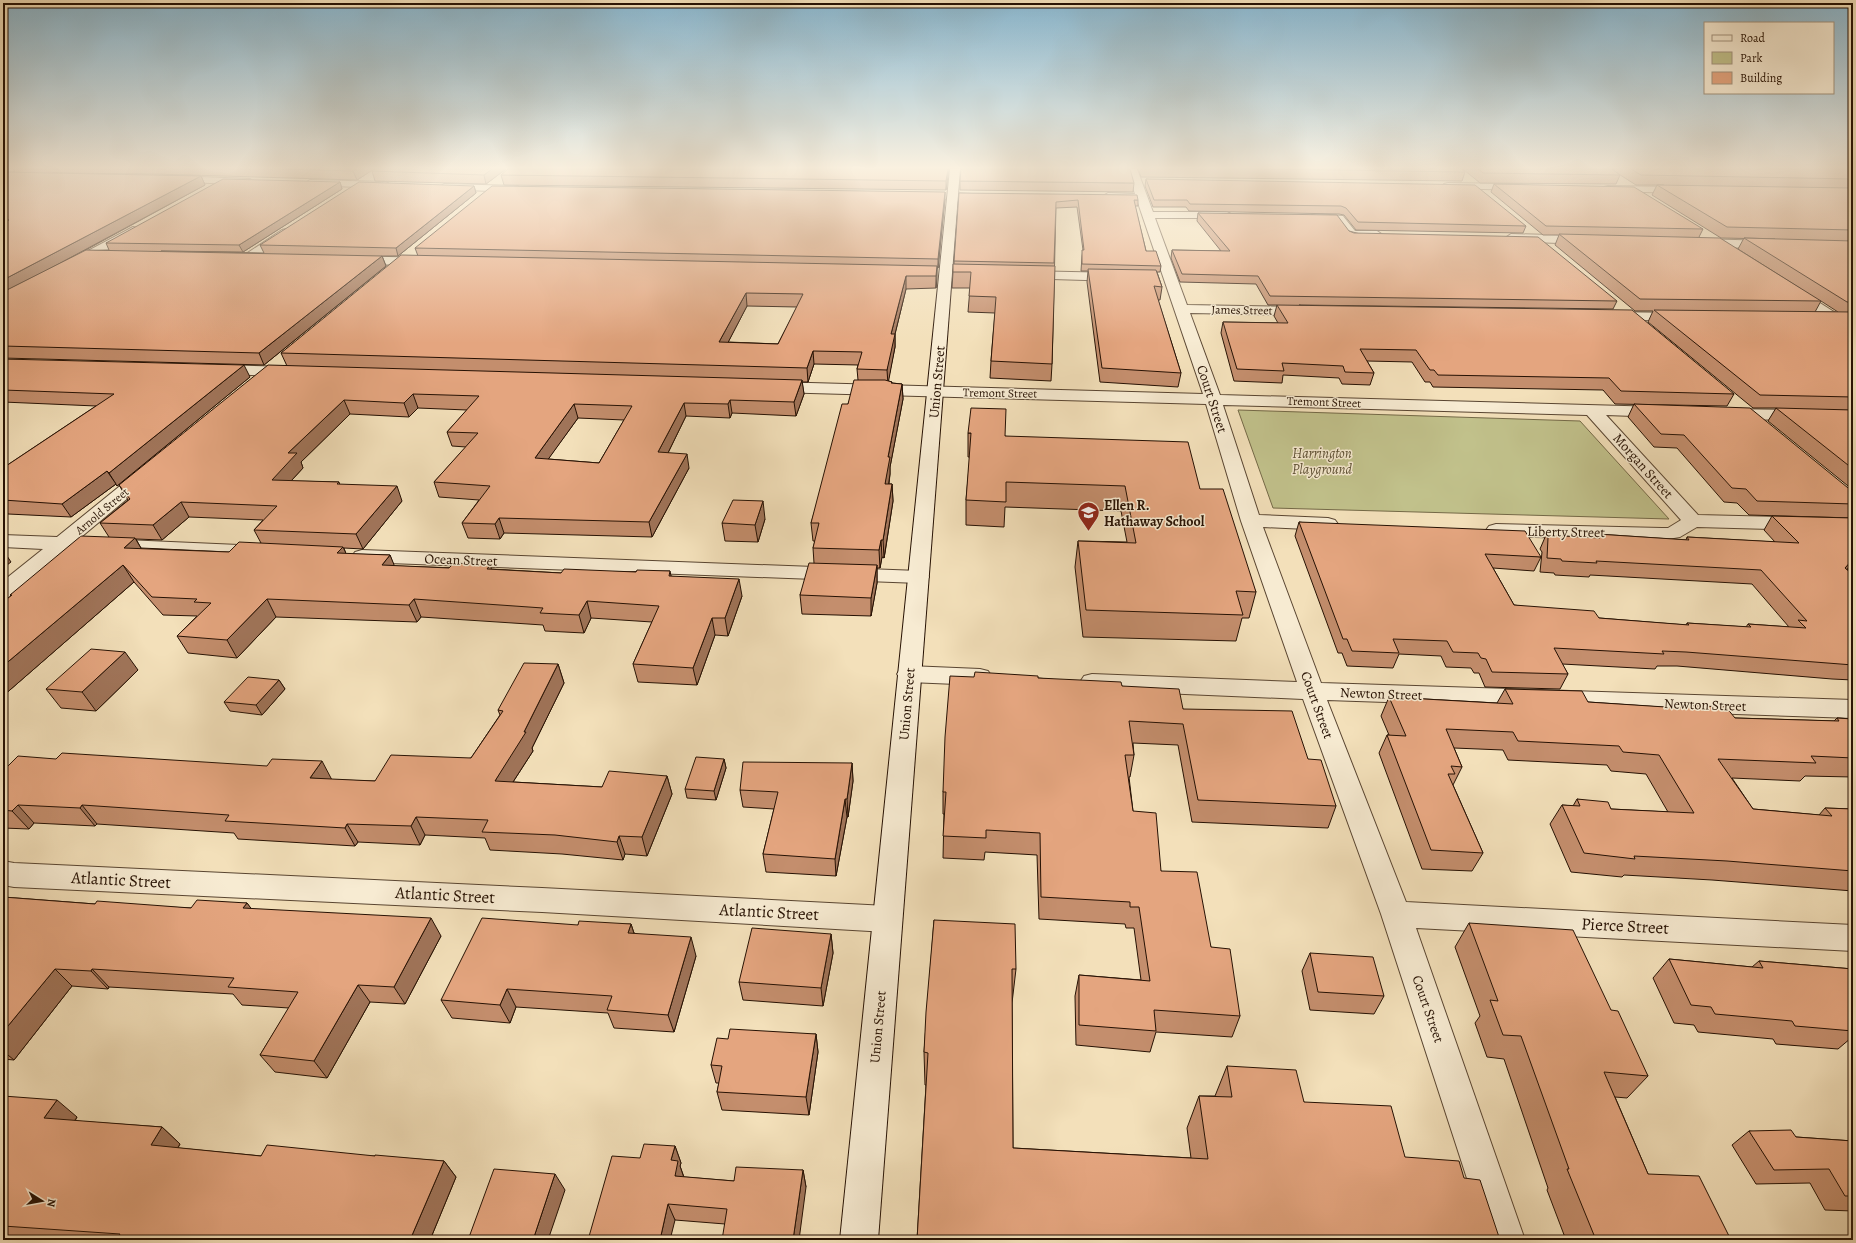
<svg xmlns="http://www.w3.org/2000/svg" width="1856" height="1243" font-family="Alegreya,serif">
<style>
.green{fill:#c1c18b;stroke:#746947}
.lines{fill:none;stroke-linecap:round;stroke-linejoin:round}
.minor-casing{stroke:#594531;stroke-width:2}
.secondary-casing{stroke:#261103;stroke-width:2}
.minor{fill:#f7ebd2;fill-rule:evenodd}
.secondary{fill:#f7ebd2;fill-rule:evenodd}
.wall{fill:#c48e6d;stroke:#261103;fill-rule:evenodd}
.shaded-wall{fill:#a07459;stroke:#261103}
.building{fill:#e4a57f;stroke:#261103;fill-rule:evenodd}
.labels{text-anchor:middle;dominant-baseline:central;stroke-width:3;stroke-linejoin:round;paint-order:stroke}
.far-street-label{font-size:12px;fill:#261103;stroke:#f7ebd2}
.street-label{font-size:14px;fill:#261103;stroke:#f7ebd2}
.park-label{font-size:14px;font-style:italic;fill:#5c4f33;stroke:#f7ebd2}
.poi-label{font-size:14px;font-weight:bold;fill:#261103;stroke:#f7ebd2;text-anchor:start}
.near-street-label{font-size:17px;fill:#261103;stroke:#f7ebd2}
</style>
<rect width="100%" height="100%" fill="#f3e0ba"/>
<filter id="stains"><feTurbulence type="fractalNoise" baseFrequency=".005" numOctaves="4"/><feColorMatrix values="0 0 0 0 .2 0 0 0 0 .09 0 0 0 0 .02 0 0 0 .5 -.17"/></filter>
<radialGradient id="worn" r=".72"><stop offset=".6" stop-color="#630" stop-opacity="0"/><stop offset="1" stop-color="#630" stop-opacity=".3"/></radialGradient>
<polygon class="green" points="1238,410 1580,421 1669,519 1273,508"/>
<g class="lines">
<defs>
<g id="minor">
<polygon points="1127,169 1137,169 1153,212 1227,212 1233,215 1227,218 1155,218 1187,305 1306,307 1311,308 1313,311 1311,314 1306,315 1190,313 1220,395 1661,407 1667,408 1669,412 1667,416 1661,417 1606,415 1698,515 1853,519 1853,531 1697,527 1680,537 1662,540 1496,536 1489,534 1486,530 1489,526 1496,524 1662,528 1668,528 1681,520 1587,415 1223,405 1259,515 1328,518 1335,520 1338,524 1335,528 1328,530 1263,527 1321,683 1853,700 1853,718 1327,700 1406,902 1853,925 1853,951 1416,928 1525,1240 1487,1240 1381,914 1303,699 1092,690 1084,688 1080,682 1084,676 1092,674 1297,682 1241,521 1206,404 774,392 768,390 766,387 768,384 774,382 1203,394 1137,200 1108,199 1103,196 1108,193 1135,194"/>
<polygon points="174,176 250,179 255,182 250,185 170,181 169,179 170,177"/>
<polygon points="310,180 386,182 391,185 386,188 306,185 305,183"/>
<polygon points="1448,183 1522,184 1527,187 1522,190 1444,188 1443,186 1444,184"/>
<polygon points="444,184 518,186 523,189 518,192 440,189 439,187"/>
<polygon points="1608,186 1684,187 1689,190 1684,193 1604,191 1603,189 1604,187"/>
<polygon points="1316,214 1343,216 1355,231 1377,231 1383,235 1377,239 1348,238 1336,221 1312,219 1310,217 1312,215"/>
<polygon points="133,227 137,228 139,231 137,234 77,268 67,268 66,265 67,262"/>
<polygon points="286,229 290,230 292,233 290,236 250,261 242,261 240,258 282,230"/>
<polygon points="1511,234 1587,236 1593,240 1587,244 1507,241 1505,238"/>
<polygon points="1699,239 1771,241 1775,242 1777,245 1775,248 1771,249 1695,246 1693,243 1695,240"/>
<polygon points="354,256 424,258 428,259 430,262 428,265 424,266 350,263 348,260 350,257"/>
<polygon points="1024,271 1118,273 1123,274 1125,277 1123,280 1118,281 1019,278 1017,275 1019,272"/>
<polygon points="1793,288 1798,289 1853,324 1853,334 1848,333 1788,295 1786,292 1788,289"/>
<polygon points="1608,312 1680,313 1685,314 1687,317 1685,320 1680,321 1603,319 1601,316 1603,313"/>
<polygon points="218,365 290,367 295,369 298,372 295,375 290,377 213,373 210,370 213,367"/>
<polygon points="1727,409 1853,411 1853,421 1727,419 1721,418 1719,414 1721,410"/>
<polygon points="147,468 153,469 156,473 153,477 80,538 260,546 267,548 270,552 267,556 260,558 67,550 11,597 3,599 3,581 43,549 3,547 3,535 57,537 141,469"/>
<polygon points="362,550 919,571 926,573 929,577 926,581 919,583 362,562 355,560 352,556 355,552"/>
<polygon points="909,666 980,669 988,671 992,677 988,683 980,685 909,682 901,680 897,674 901,668"/>
<polygon points="3,861 14,863 542,888 887,906 898,910 902,919 898,928 887,932 542,912 14,887 3,885"/>
</g>
<g id="secondary">
<polygon points="3,169 16,169 15,171 3,175"/>
<polygon points="950,169 960,169 878,1240 840,1240"/>
</g>
</defs>
<use href="#minor" class="minor-casing"/>
<use href="#secondary" class="secondary-casing"/>
<use href="#minor" class="minor"/>
<use href="#secondary" class="secondary"/>
</g>
<g class="wall">
<polygon points="13,169 374,169 357,180 156,174 53,173 201,176 205,185 84,251 109,250 106,243 340,182 342,189 243,252 161,251 264,253 260,245 474,186 476,193 398,256 382,256 386,266 264,365 3,358 3,172 15,172"/>
<polygon points="375,169 506,169 486,184 375,181 372,171"/>
<polygon points="949,169 946,190 504,185 501,175"/>
<polygon points="1138,169 1462,169 1465,172 1462,181 1141,177"/>
<path d="M 1463,169 L 1853,169 L 1853,490 L 1768,421 L 1776,408 L 1753,408 L 1648,322 L 1653,311 L 1635,311 L 1555,245 L 1559,235 L 1543,235 L 1491,192 L 1494,184 L 1703,229 L 1699,237 L 1801,289 L 1738,249 L 1744,238 L 1775,239 L 1721,238 L 1652,195 L 1657,185 L 1664,185 L 1636,185 L 1614,171 L 1620,175 L 1616,184 L 1480,183 ZM 1821,301 L 1838,312 L 1815,312 Z"/>
<polygon points="1146,179 1526,226 1523,233 1356,230 1344,215 1339,214 1189,211 1186,207 1153,207 1145,186"/>
<polygon points="960,181 1134,183 1133,192 960,190"/>
<polygon points="959,193 1138,200 1138,206 1135,206 1146,251 1161,266 1160,272 1157,272 1162,287 1160,300 1158,300 1181,373 1178,387 1100,382 1087,282 1088,271 1081,271 1082,256 1083,250 1077,207 1056,208 1052,364 1051,381 990,378 991,361 995,313 968,312 970,288 952,288 953,272 954,264"/>
<path d="M 945,199 L 938,268 L 937,268 L 936,288 L 906,289 L 895,334 L 895,347 L 888,381 L 892,382 L 892,383 L 902,384 L 903,399 L 890,467 L 890,474 L 889,484 L 892,484 L 893,501 L 885,553 L 884,558 L 882,557 L 880,568 L 877,568 L 877,583 L 871,616 L 802,614 L 800,595 L 814,563 L 813,548 L 815,541 L 813,541 L 811,523 L 848,404 L 858,380 L 857,369 L 858,365 L 814,364 L 808,382 L 802,382 L 804,394 L 796,416 L 732,413 L 730,418 L 686,416 L 668,453 L 689,468 L 652,537 L 504,533 L 500,539 L 468,538 L 462,523 L 479,500 L 439,497 L 434,482 L 466,447 L 452,446 L 447,432 L 467,410 L 418,408 L 409,417 L 350,414 L 301,462 L 303,468 L 291,481 L 339,482 L 340,485 L 402,501 L 363,549 L 344,548 L 346,554 L 390,555 L 394,566 L 491,569 L 561,573 L 670,571 L 671,576 L 742,596 L 728,636 L 715,635 L 697,685 L 638,682 L 633,664 L 652,622 L 591,618 L 584,633 L 545,631 L 543,625 L 421,617 L 417,622 L 276,617 L 237,658 L 188,653 L 177,636 L 197,616 L 163,615 L 134,582 L 3,696 L 3,602 L 11,596 L 10,595 L 109,537 L 100,523 L 128,500 L 119,485 L 287,366 L 281,353 L 418,256 L 415,248 ZM 747,306 L 797,307 L 778,344 L 728,342 ZM 578,418 L 624,420 L 599,463 L 548,459 ZM 189,517 L 263,520 L 254,530 L 261,543 L 229,552 L 141,548 L 136,539 L 162,540 Z"/>
<polygon points="1198,213 1349,231 1617,301 1613,309 1299,305 1734,394 1727,406 1615,404 1603,390 1433,387 1430,382 1425,382 1412,362 1367,361 1374,373 1370,385 1342,384 1339,378 1283,375 1282,383 1234,381 1221,333 1223,322 1278,323 1274,316 1277,305 1268,305 1256,284 1180,282 1171,258 1172,250 1221,251 1197,221"/>
<polygon points="3,359 250,377 117,486 116,484 71,517 8,514 3,518 3,468 96,406 3,402"/>
<polygon points="1634,404 1853,492 1853,518 1749,515 1737,503 1724,502 1677,448 1654,447 1628,417"/>
<polygon points="968,433 1005,436 1200,489 1256,592 1249,618 1242,618 1236,641 1083,637 1075,567 1078,541 1127,542 1121,511 1005,507 1004,527 966,525 966,500 970,457 968,457"/>
<polygon points="1772,516 1853,563 1847,569 1853,575 1853,680 1832,679 1677,666 1657,666 1655,669 1562,664 1568,674 1560,689 1485,687 1479,673 1474,673 1471,668 1446,667 1441,656 1399,654 1393,668 1347,666 1342,653 1338,653 1295,536 1299,522 1541,557 1534,571 1493,568 1514,605 1599,618 1686,625 1687,623 1746,627 1748,624 1789,627 1752,584 1590,575 1589,577 1555,575 1554,573 1540,572 1542,552 1540,549 1546,535 1595,538 1597,534 1686,540 1687,537 1775,542 1764,530"/>
<polygon points="765,519 758,542 725,541 722,523"/>
<polygon points="558,664 564,683 532,748 533,751 513,782 602,787 667,776 672,794 647,856 625,854 623,860 562,854 490,850 485,838 425,835 420,845 358,842 355,846 238,839 234,833 97,824 95,826 34,823 29,829 3,828 3,771 375,781 471,758 500,715 498,710"/>
<polygon points="138,670 96,711 61,708 46,689"/>
<polygon points="974,677 1038,678 1122,686 1183,709 1308,759 1336,806 1328,828 1192,822 1178,745 1133,743 1134,755 1130,777 1129,777 1133,811 1161,871 1211,947 1240,1016 1232,1037 1156,1032 1150,1052 1076,1045 1075,996 1079,975 1141,980 1134,928 1126,928 1125,924 1039,919 1037,855 985,852 984,860 943,858 944,814 943,814 943,792"/>
<polygon points="279,680 285,689 262,715 230,711 224,702"/>
<polygon points="1505,689 1588,702 1676,708 1678,705 1735,718 1834,721 1837,718 1853,719 1853,777 1805,776 1800,781 1732,778 1753,809 1819,815 1825,808 1853,809 1853,891 1712,880 1624,875 1622,877 1571,872 1550,824 1562,805 1573,806 1577,799 1611,809 1668,812 1646,774 1611,771 1607,765 1508,760 1503,750 1454,748 1462,767 1453,785 1483,853 1472,871 1422,869 1379,753 1387,735 1389,735 1381,716 1389,697 1497,703"/>
<polygon points="724,759 726,768 716,800 687,798 685,789"/>
<polygon points="852,763 853,781 848,817 847,817 836,876 766,872 763,854 774,809 743,807 740,790"/>
<polygon points="3,897 95,904 191,908 247,903 251,909 441,936 405,1004 370,1002 327,1078 275,1072 260,1055 289,1008 242,1005 233,994 109,987 108,989 72,986 14,1060 3,1059"/>
<polygon points="934,920 1016,969 1012,1003 1013,1148 1191,1158 1187,1128 1199,1096 1215,1096 1227,1066 1304,1102 1405,1157 917,1240 926,1085 925,1085 924,1052"/>
<polygon points="1469,923 1611,1010 1648,1076 1627,1098 1615,1097 1648,1174 1731,1240 1566,1240 1547,1190 1548,1188 1504,1059 1487,1057 1475,1023 1480,1016 1455,947"/>
<polygon points="631,924 634,933 696,956 674,1032 614,1028 608,1013 516,1007 510,1023 452,1018 441,1000 578,925"/>
<polygon points="831,934 833,953 823,1006 743,1000 739,982"/>
<polygon points="1310,953 1384,996 1374,1014 1310,1010 1302,971"/>
<polygon points="1669,959 1752,967 1759,961 1853,969 1853,1038 1851,1038 1838,1049 1776,1044 1773,1039 1698,1032 1694,1025 1674,1023 1653,978"/>
<polygon points="816,1034 818,1052 809,1115 722,1110 717,1092 719,1083 716,1083 711,1065 728,1039"/>
<polygon points="3,1096 77,1117 75,1121 162,1127 180,1144 178,1148 261,1156 375,1156 444,1161 456,1177 430,1240 3,1240"/>
<polygon points="1749,1131 1796,1137 1853,1141 1853,1211 1825,1210 1810,1183 1756,1184 1732,1145"/>
<polygon points="675,1146 681,1163 680,1166 684,1177 734,1181 803,1170 806,1187 725,1224 675,1220 640,1158"/>
</g>
<g class="shaded-wall">
<polygon points="357,169 374,169 357,180 353,171"/>
<polygon points="492,169 506,169 486,184 484,175"/>
<polygon points="948,169 949,169 946,190 946,181"/>
<polygon points="201,176 205,185 3,294 3,280"/>
<polygon points="340,182 342,189 243,252 239,245"/>
<polygon points="474,186 476,193 398,256 396,248"/>
<polygon points="945,192 945,199 938,268 938,259"/>
<polygon points="3,216 8,225 3,225"/>
<polygon points="382,256 386,266 264,365 259,353"/>
<polygon points="937,266 937,279 936,288 936,276"/>
<polygon points="906,276 906,289 895,334 895,347 888,384 887,370 891,334"/>
<polygon points="746,293 747,306 721,356 719,342"/>
<polygon points="813,351 814,364 808,382 807,368"/>
<polygon points="244,365 250,377 117,486 109,473"/>
<polygon points="802,380 804,394 796,416 794,402"/>
<polygon points="902,384 903,399 890,467 890,474 886,501 885,484 888,457"/>
<polygon points="413,394 418,408 409,417 404,403"/>
<polygon points="344,400 350,414 301,462 303,468 279,494 272,480 288,453"/>
<polygon points="730,400 732,413 730,418 728,404"/>
<polygon points="684,403 686,416 661,467 658,452"/>
<polygon points="574,404 578,418 539,472 535,458"/>
<polygon points="687,454 689,468 652,537 649,522"/>
<polygon points="107,471 116,484 71,517 62,504"/>
<polygon points="892,484 893,501 884,558 883,540"/>
<polygon points="397,486 402,501 363,549 356,534"/>
<polygon points="763,501 765,519 758,542 755,525"/>
<polygon points="181,502 189,517 162,540 153,525"/>
<polygon points="3,506 8,514 3,518"/>
<polygon points="499,518 504,533 500,539 495,524"/>
<polygon points="135,538 145,555 124,548"/>
<polygon points="881,540 882,557 880,568 879,550"/>
<polygon points="343,547 351,564 337,553"/>
<polygon points="3,550 11,562 3,568"/>
<polygon points="390,555 397,572 382,565"/>
<polygon points="1853,559 1853,563 1835,582 1845,568"/>
<polygon points="123,565 134,582 3,696 3,666"/>
<polygon points="490,565 496,582 487,569"/>
<polygon points="877,565 877,583 871,616 871,598"/>
<polygon points="739,579 742,596 728,636 725,618"/>
<polygon points="267,599 276,617 237,658 227,640"/>
<polygon points="414,599 421,617 417,622 409,605"/>
<polygon points="587,601 591,618 584,633 579,615"/>
<polygon points="712,618 715,635 697,685 693,668"/>
<polygon points="125,652 138,670 96,711 82,692"/>
<polygon points="558,664 564,683 532,748 533,751 502,799 495,781 524,732"/>
<polygon points="279,680 285,689 262,715 256,705"/>
<polygon points="724,759 726,768 716,800 714,791"/>
<polygon points="322,761 332,780 310,778"/>
<polygon points="852,763 853,781 848,817 847,799"/>
<polygon points="667,776 672,794 647,856 642,837"/>
<polygon points="845,799 847,817 836,876 835,859"/>
<polygon points="18,805 34,823 29,829 12,811"/>
<polygon points="82,805 97,824 95,826 80,808"/>
<polygon points="416,817 425,835 420,845 411,826"/>
<polygon points="347,824 358,842 355,846 345,828"/>
<polygon points="619,836 625,854 623,860 617,842"/>
<polygon points="247,903 260,920 243,908"/>
<polygon points="431,918 441,936 405,1004 394,987"/>
<polygon points="631,924 637,943 628,933"/>
<polygon points="831,934 833,953 823,1006 821,988"/>
<polygon points="691,937 696,956 674,1032 668,1015"/>
<polygon points="55,969 72,986 14,1060 3,1051 3,1032"/>
<polygon points="92,969 109,987 108,989 91,971"/>
<polygon points="358,985 370,1002 327,1078 314,1061"/>
<polygon points="507,989 516,1007 510,1023 500,1005"/>
<polygon points="816,1034 818,1052 809,1115 806,1097"/>
<polygon points="57,1100 77,1117 65,1135 44,1118"/>
<polygon points="162,1127 180,1144 169,1161 151,1145"/>
<polygon points="675,1146 681,1163 680,1166 684,1178 675,1176 671,1160"/>
<polygon points="444,1161 456,1177 430,1240 410,1240"/>
<polygon points="803,1170 806,1187 799,1240 793,1240"/>
<polygon points="555,1174 565,1190 548,1240 533,1240"/>
<polygon points="668,1204 675,1220 670,1240 660,1240"/>
</g>
<g class="building">
<polygon points="282,169 357,169 353,171"/>
<polygon points="375,169 492,169 484,175 372,171"/>
<polygon points="508,169 948,169 946,181 501,175"/>
<polygon points="961,169 1130,169 1134,183 960,181"/>
<polygon points="1264,169 1462,169 1465,172"/>
<polygon points="1478,169 1612,169 1620,175 1483,173"/>
<polygon points="1631,169 1853,169 1853,179 1641,175"/>
<polygon points="3,172 201,176 3,280 3,225 5,224 9,220 3,215"/>
<polygon points="223,179 340,182 239,245 106,243"/>
<polygon points="1146,179 1475,185 1526,226 1358,222 1346,208 1341,206 1190,204 1187,200 1154,200"/>
<polygon points="359,182 474,186 396,248 260,245"/>
<polygon points="1494,184 1634,187 1703,229 1546,226"/>
<polygon points="1657,185 1853,188 1853,230 1727,227"/>
<polygon points="492,186 945,192 938,259 415,248"/>
<polygon points="959,193 1137,195 1138,200 1134,200 1146,251 1156,251 1161,266 1082,264 1082,250 1084,250 1078,200 1056,202 1054,263 954,261"/>
<polygon points="1198,213 1337,215 1349,231 1354,233 1538,237 1617,301 1270,296 1258,276 1182,274 1172,250 1230,251"/>
<polygon points="1559,234 1720,238 1821,301 1640,299"/>
<polygon points="1744,238 1853,241 1853,302 1847,302"/>
<polygon points="86,250 382,256 259,353 3,346 3,338 8,336 3,336 3,292"/>
<path d="M 401,255 L 937,266 L 936,276 L 906,276 L 891,334 L 895,334 L 887,370 L 857,369 L 862,352 L 813,351 L 807,368 L 281,353 ZM 746,293 L 803,294 L 778,344 L 719,342 Z"/>
<polygon points="953,264 1055,266 1052,364 991,361 996,297 969,296 971,272 953,272"/>
<polygon points="1088,269 1156,270 1162,287 1154,286 1181,373 1102,368"/>
<polygon points="1277,305 1632,310 1734,394 1621,391 1609,378 1438,375 1434,370 1430,370 1416,350 1360,349 1374,373 1345,372 1343,366 1282,363 1284,371 1237,369 1223,322 1288,323"/>
<polygon points="1654,310 1853,312 1853,397 1760,395"/>
<polygon points="3,359 244,365 109,473 107,471 62,504 3,500 3,468 114,394 3,390"/>
<path d="M 268,365 L 802,380 L 794,402 L 730,400 L 728,404 L 684,403 L 658,452 L 687,454 L 649,522 L 499,518 L 495,524 L 462,523 L 490,486 L 434,482 L 478,433 L 447,432 L 479,396 L 413,394 L 404,403 L 344,400 L 288,453 L 297,453 L 272,480 L 339,482 L 337,484 L 397,486 L 356,534 L 254,530 L 277,506 L 181,502 L 153,525 L 100,523 L 130,499 L 119,485 ZM 574,404 L 632,406 L 599,463 L 535,458 Z"/>
<polygon points="854,380 885,380 892,382 891,383 902,384 888,457 890,457 885,484 892,484 883,540 881,540 879,550 813,548 819,523 811,523 842,404 848,404"/>
<polygon points="1634,404 1750,408 1853,492 1853,504 1757,501 1746,489 1732,488 1684,435 1661,434"/>
<polygon points="971,408 1006,409 1005,436 1188,442 1200,489 1223,489 1256,592 1236,591 1243,615 1086,610 1078,541 1136,543 1125,486 1006,482 1006,502 966,500 971,433 968,433"/>
<polygon points="1776,408 1853,410 1853,469"/>
<polygon points="733,500 763,501 755,525 722,523"/>
<polygon points="1772,516 1853,518 1853,559 1845,568 1853,575 1853,665 1686,652 1662,651 1664,654 1554,648 1568,674 1492,672 1486,659 1481,658 1478,653 1453,652 1447,641 1393,639 1399,653 1352,651 1347,639 1343,639 1299,522 1525,531 1541,557 1485,554 1514,605 1594,611 1599,618 1689,625 1687,623 1751,627 1748,624 1806,628 1798,620 1807,621 1761,570 1596,561 1597,563 1562,561 1561,559 1547,558 1548,538 1546,535 1600,538 1597,534 1689,540 1687,537 1799,543"/>
<polygon points="81,536 135,538 124,548 229,552 239,542 343,547 337,553 390,555 382,565 449,568 454,563 490,565 487,569 561,573 564,569 636,572 637,570 670,571 669,576 739,579 725,618 712,618 693,668 633,664 659,606 587,601 579,615 540,613 543,608 414,599 409,605 267,599 227,640 177,636 211,603 194,602 197,599 152,597 123,565 3,666 3,602 12,595 10,595"/>
<polygon points="809,563 877,565 871,598 800,595"/>
<polygon points="91,649 125,652 82,692 46,689"/>
<polygon points="524,663 558,664 524,732 526,732 495,781 602,787 609,771 667,776 642,837 619,836 617,842 555,835 482,832 488,820 416,817 411,826 347,824 345,828 225,821 229,815 82,805 80,808 18,805 12,811 3,810 3,771 18,756 56,759 62,753 267,766 272,759 322,761 310,778 375,781 391,755 471,758 503,711 498,710"/>
<polygon points="975,672 1038,676 1038,678 1121,682 1122,686 1179,689 1183,709 1292,711 1308,759 1321,760 1336,806 1198,800 1183,724 1129,721 1134,755 1125,755 1133,811 1156,813 1161,871 1197,872 1211,947 1230,949 1240,1016 1154,1010 1156,1031 1079,1025 1079,975 1150,981 1139,907 1130,907 1130,902 1041,897 1040,833 986,830 986,838 943,836 946,792 943,792 945,737 950,676 974,677"/>
<polygon points="248,677 279,680 256,705 224,702"/>
<polygon points="1505,689 1582,691 1588,702 1681,708 1678,705 1726,707 1735,718 1839,721 1837,718 1853,719 1853,758 1811,756 1816,763 1718,759 1753,809 1832,816 1825,808 1853,809 1853,871 1727,861 1634,856 1635,859 1584,853 1562,805 1580,806 1577,799 1608,802 1611,809 1694,813 1659,755 1623,752 1619,746 1518,741 1513,732 1446,729 1462,767 1451,766 1455,774 1448,774 1483,853 1431,850 1387,735 1406,736 1389,697 1513,704"/>
<polygon points="696,757 724,759 714,791 685,789"/>
<polygon points="743,762 852,763 847,799 845,799 835,859 763,854 778,792 740,790"/>
<polygon points="3,897 95,904 97,901 191,908 197,900 247,903 243,908 431,918 394,987 358,985 314,1061 260,1055 298,992 228,987 234,978 92,969 91,971 55,969 3,1032"/>
<polygon points="482,918 578,925 579,921 631,924 628,933 691,937 668,1015 607,1010 612,996 507,989 500,1005 441,1000"/>
<polygon points="934,920 1015,924 1016,969 1012,969 1013,1148 1208,1159 1199,1096 1232,1097 1227,1066 1296,1070 1304,1102 1391,1106 1405,1157 1459,1161 1464,1178 1480,1180 1500,1240 917,1240 928,1053 924,1052 926,1012"/>
<polygon points="1469,923 1573,930 1611,1010 1618,1011 1648,1076 1604,1072 1648,1174 1699,1176 1731,1240 1596,1240 1567,1169 1569,1169 1521,1036 1503,1035 1490,1000 1498,1001"/>
<polygon points="752,928 831,934 821,988 739,982"/>
<polygon points="1310,953 1373,957 1384,996 1318,992"/>
<polygon points="1669,959 1763,968 1759,961 1853,969 1853,1018 1851,1018 1853,1022 1853,1031 1795,1026 1792,1021 1715,1014 1711,1007 1691,1005"/>
<polygon points="730,1029 816,1034 806,1097 717,1092 722,1066 711,1065 717,1038 728,1039"/>
<polygon points="3,1096 57,1100 44,1118 162,1127 151,1145 261,1156 267,1145 375,1156 375,1155 444,1161 410,1240 144,1240 118,1237 120,1234 3,1226"/>
<polygon points="1791,1130 1796,1137 1853,1141 1853,1196 1845,1196 1829,1169 1774,1170 1749,1131"/>
<polygon points="644,1144 675,1146 671,1160 678,1161 675,1176 734,1181 736,1167 803,1170 793,1240 722,1240 727,1209 668,1204 660,1240 588,1240 612,1156 640,1158"/>
<polygon points="494,1169 555,1174 533,1240 468,1240"/>
</g>
<linearGradient id="sky" x2="0" y2="1"><stop stop-color="#89b8d1"/><stop offset="0.49" stop-color="#faf1e0"/><stop offset="1" stop-color="#faf1e0" stop-opacity="0"/></linearGradient>
<rect width="1856" height="343" fill="url(#sky)"/>
<defs>
<symbol id="school-pin" viewBox="-11 -11 22 30"><path d="M0 17L-7.5 6A9.5 9.5 0 1 1 7.5 6Z" fill="#8f2418" stroke="#f7ebd2"/><path d="M0-5L7-2L0 1L-7-2ZM-4 1L0 2.5L4 1V4Q0 6-4 4Z" fill="#fff"/></symbol>
</defs>
<g fill-rule="evenodd">
<use href="#school-pin" x="1076" y="500" width="25" height="34"/>
</g>
<g class="labels">
<g class="far-street-label">
<text transform="translate(1242 310) rotate(1)">James Street</text>
<text transform="translate(1000 393) rotate(1)">Tremont Street</text>
<text transform="translate(1324 402) rotate(2)">Tremont Street</text>
<text transform="translate(102 511) rotate(-40)">Arnold Street</text>
</g>
<g class="street-label">
<text transform="translate(937 382) rotate(-85)">Union Street</text>
<text transform="translate(1212 399) rotate(72)">Court Street</text>
<text transform="translate(1643 466) rotate(48)">Morgan Street</text>
<text transform="translate(1566 532) rotate(1)">Liberty Street</text>
<text transform="translate(461 560) rotate(2)">Ocean Street</text>
<text transform="translate(1381 694) rotate(2)">Newton Street</text>
<text transform="translate(907 704) rotate(-85)">Union Street</text>
<text transform="translate(1317 705) rotate(70)">Court Street</text>
<text transform="translate(1705 705) rotate(2)">Newton Street</text>
<text transform="translate(1428 1009) rotate(71)">Court Street</text>
<text transform="translate(878 1027) rotate(-85)">Union Street</text>
</g>
<g class="park-label">
<text x="1322" y="453">Harrington<tspan x="1322" dy="16">Playground</tspan></text>
</g>
<g class="poi-label">
<text x="1104" y="505">Ellen R.<tspan x="1104" dy="16">Hathaway School</tspan></text>
</g>
<g class="near-street-label">
<text transform="translate(121 880) rotate(3)">Atlantic Street</text>
<text transform="translate(445 895) rotate(3)">Atlantic Street</text>
<text transform="translate(769 912) rotate(3)">Atlantic Street</text>
<text transform="translate(1625 926) rotate(3)">Pierce Street</text>
</g>
</g>
<rect width="1856" height="1243" fill="none" stroke="#f3e0ba" stroke-width="16"/>
<rect x="4" y="4" width="1848" height="1235" fill="none" stroke="#261103" stroke-width="2"/>
<rect x="8" y="8" width="1840" height="1227" fill="none" stroke="#261103"/>
<rect x="1704" y="22" width="130" height="72" fill="#f7ebd2" stroke="#a3947f"/>
<rect x="1712" y="35" width="20" height="6" fill="#f7ebd2" stroke="#a3947f"/>
<text x="1740" y="42" font-size="12" fill="#261103">Road</text>
<rect x="1712" y="52" width="20" height="12" fill="#c1c18b" stroke="#a3947f"/>
<text x="1740" y="62" font-size="12" fill="#261103">Park</text>
<rect x="1712" y="72" width="20" height="12" fill="#e4a57f" stroke="#a3947f"/>
<text x="1740" y="82" font-size="12" fill="#261103">Building</text>
<g transform="translate(42 1201) rotate(101)" stroke="#f7ebd2" stroke-width="3" paint-order="stroke">
<path d="M0-3L7 15L0 10L-7 15Z" fill="#261103"/>
<text y="-6" font-size="11" font-weight="bold" text-anchor="middle" fill="#261103">N</text>
</g>
<rect width="100%" height="100%" filter="url(#stains)"/>
<rect width="100%" height="100%" fill="url(#worn)"/>
</svg>
